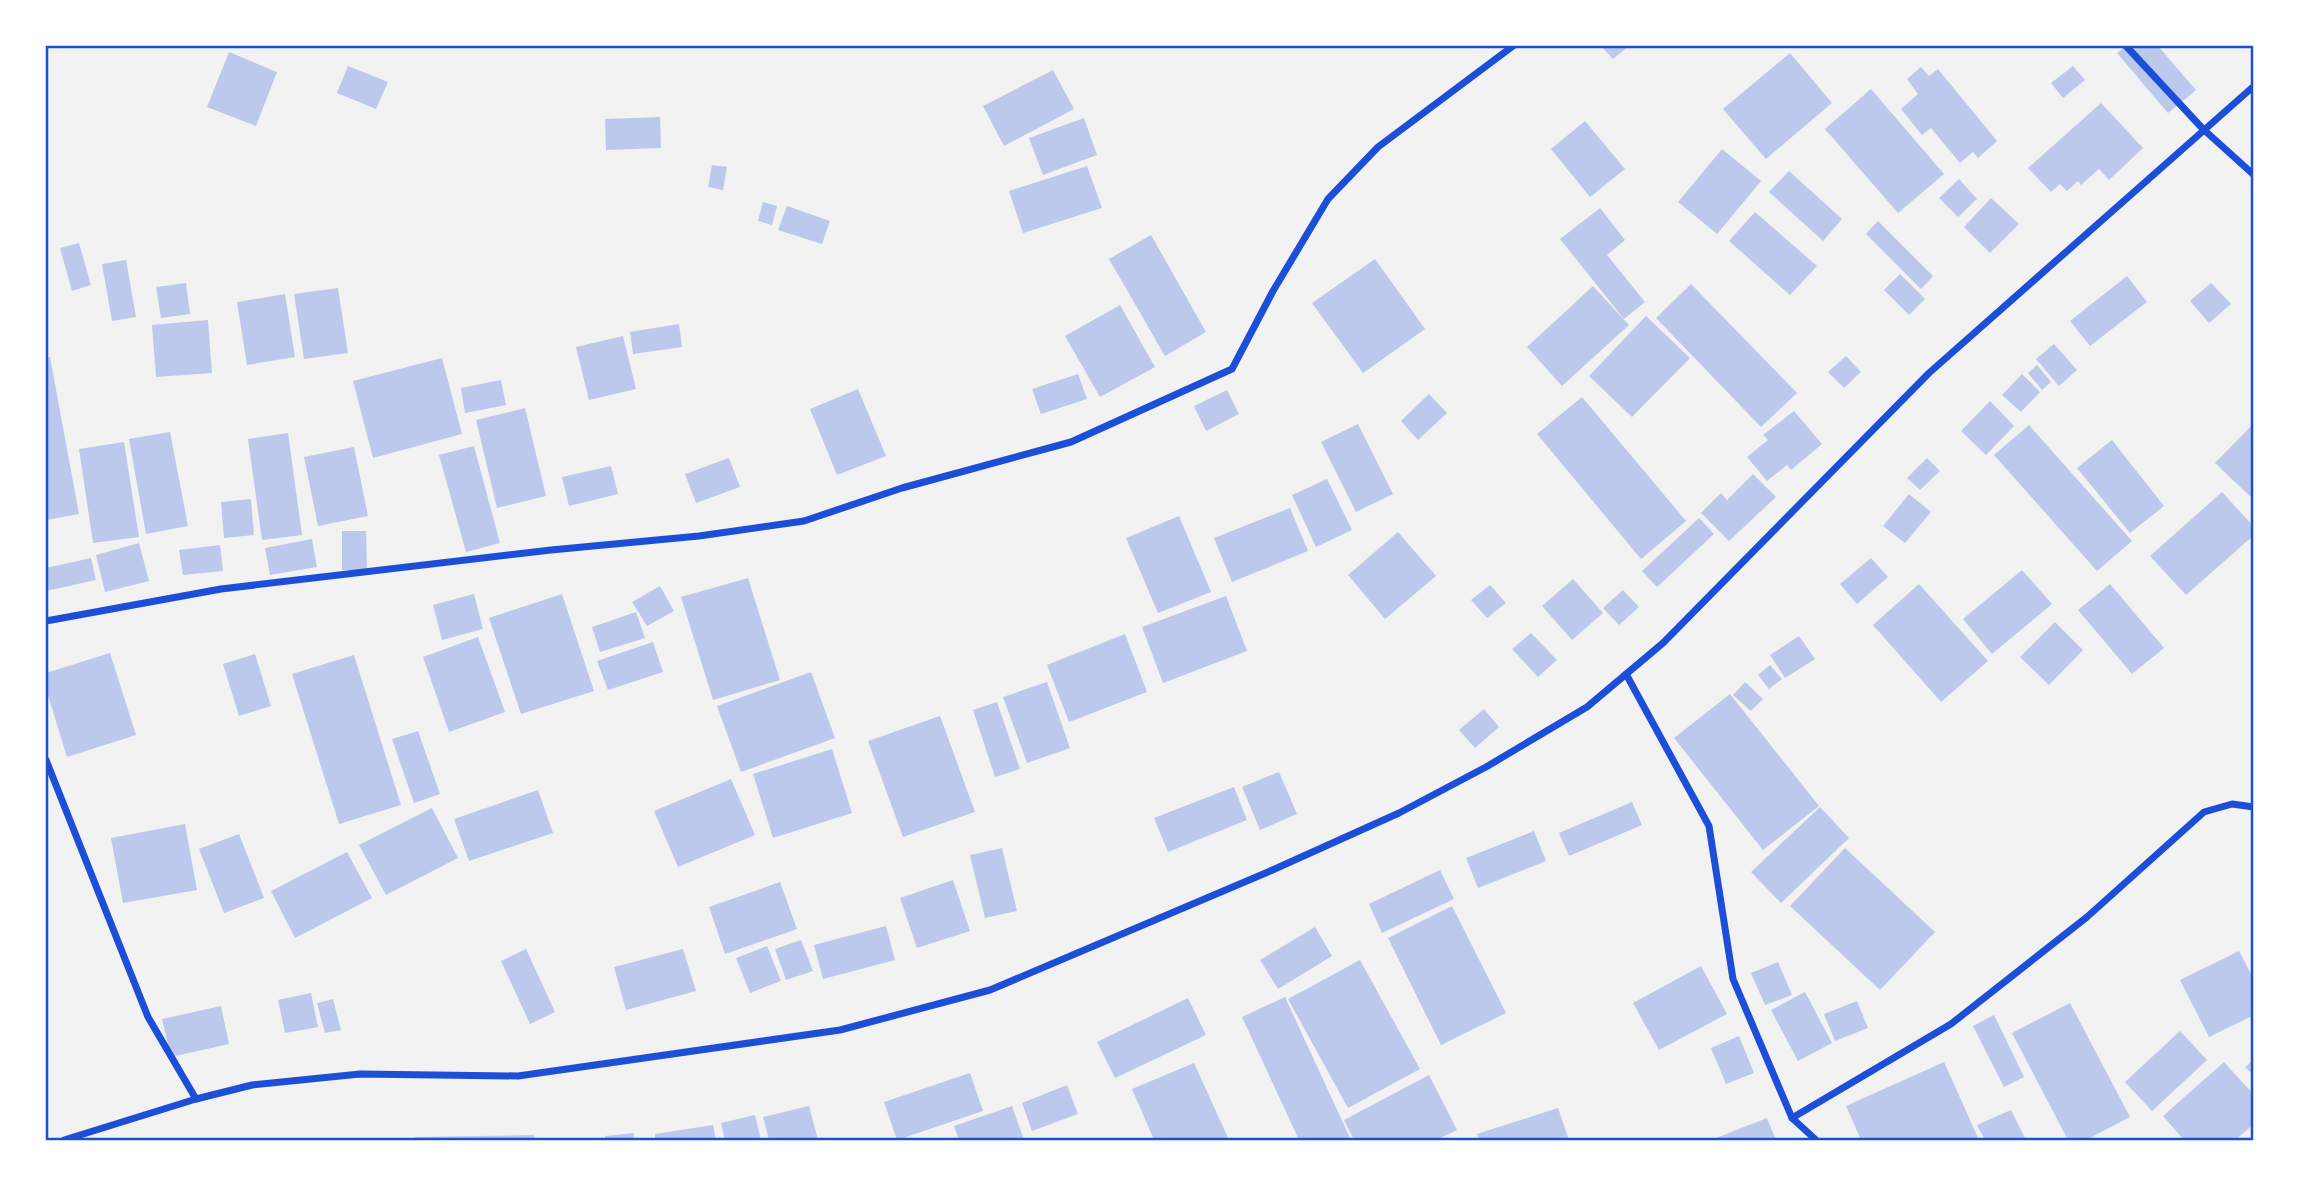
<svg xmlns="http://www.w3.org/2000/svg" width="2299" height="1186" font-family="'PT Sans Narrow',sans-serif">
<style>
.building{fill:#bdc9ec}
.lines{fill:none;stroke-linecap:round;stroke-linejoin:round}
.minor{stroke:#1d4ed8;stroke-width:7}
.neatline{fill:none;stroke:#1d4ed8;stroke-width:2.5}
</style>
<rect width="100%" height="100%" fill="#f2f2f2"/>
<g class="building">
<polygon points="1601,46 1629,46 1613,59"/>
<polygon points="2126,46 2158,46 2196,90 2168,113 2117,53"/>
<polygon points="229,52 277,72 256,126 207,107"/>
<polygon points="1790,53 1832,103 1766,159 1723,109"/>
<polygon points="348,66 388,82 376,109 337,93"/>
<polygon points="2073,66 2085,80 2063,98 2051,83"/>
<polygon points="1921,67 1929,76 1938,69 1997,141 1978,158 1973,152 1960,163 1931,128 1922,135 1901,109 1918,94 1907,79"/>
<polygon points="1053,70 1074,109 1004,146 983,106"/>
<polygon points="1871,89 1944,174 1898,213 1825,129"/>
<polygon points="2101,103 2143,148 2109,180 2099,169 2081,185 2078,181 2067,191 2060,184 2051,192 2028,168"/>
<polygon points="660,117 661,148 606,150 605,119"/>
<polygon points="1084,118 1097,155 1043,175 1029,138"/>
<polygon points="1585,121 1625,169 1590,197 1551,149"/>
<polygon points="1722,149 1761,181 1717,234 1678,202"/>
<polygon points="712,165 727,167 723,190 708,187"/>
<polygon points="1087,166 1102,208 1023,233 1009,191"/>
<polygon points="1789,171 1842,219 1823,241 1769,192"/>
<polygon points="1959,179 1977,199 1958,217 1939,198"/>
<polygon points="1991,198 2019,224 1990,253 1964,227"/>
<polygon points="763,202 777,206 772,225 758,221"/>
<polygon points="787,206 830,221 822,244 778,230"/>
<polygon points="1600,208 1625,240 1607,255 1645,302 1624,319 1560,239"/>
<polygon points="1755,212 1817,266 1790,295 1729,241"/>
<polygon points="1878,221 1933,276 1921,289 1866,234"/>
<polygon points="1151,235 1206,332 1165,356 1109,259"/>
<polygon points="79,243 91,285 72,291 60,248"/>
<polygon points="1375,259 1425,329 1363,373 1312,303"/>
<polygon points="126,260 136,317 112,321 102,264"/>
<polygon points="1900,274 1925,299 1909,315 1884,290"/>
<polygon points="2127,276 2147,302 2090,346 2070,321"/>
<polygon points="186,283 190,314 161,318 156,287"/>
<polygon points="2211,283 2231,304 2209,323 2190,301"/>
<polygon points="1691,284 1797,393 1761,427 1656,318"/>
<polygon points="1593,286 1629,325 1562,386 1527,347"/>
<polygon points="338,288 348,353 304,359 294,294"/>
<polygon points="285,294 295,357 247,365 237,302"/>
<polygon points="1120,305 1155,367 1100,397 1065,336"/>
<polygon points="1646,316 1690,358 1632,417 1589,376"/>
<polygon points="208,320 212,373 156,377 152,325"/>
<polygon points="679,324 682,347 633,354 630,332"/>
<polygon points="623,336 636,389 589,400 576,347"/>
<polygon points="2054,344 2077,370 2059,386 2036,359"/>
<polygon points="1846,356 1861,372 1844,388 1828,372"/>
<polygon points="50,357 79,514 46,520 46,358"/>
<polygon points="442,358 462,434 373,458 353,381"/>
<polygon points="2037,365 2051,382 2042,390 2028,373"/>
<polygon points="1078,374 1087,399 1041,414 1032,389"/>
<polygon points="2022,374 2040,392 2021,412 2002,395"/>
<polygon points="501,380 506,405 465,413 461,388"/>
<polygon points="858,389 886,456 837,475 810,409"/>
<polygon points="1227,390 1239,414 1206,431 1194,406"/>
<polygon points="1429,394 1447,413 1418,440 1401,421"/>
<polygon points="1582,397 1686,521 1641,559 1537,434"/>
<polygon points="1990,401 2014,426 1986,455 1961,431"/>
<polygon points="525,408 546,496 497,508 476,420"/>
<polygon points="1794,411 1822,444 1791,470 1787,465 1767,481 1747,457 1768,440 1763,435"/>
<polygon points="2254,423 2254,500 2215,463"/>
<polygon points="1358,424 1393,494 1356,512 1321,442"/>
<polygon points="2029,425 2132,541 2097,571 1994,455"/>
<polygon points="170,432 188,526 146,534 129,439"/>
<polygon points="288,433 302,535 262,540 248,439"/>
<polygon points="2112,440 2164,506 2130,533 2077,468"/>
<polygon points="124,442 139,537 93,543 79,449"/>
<polygon points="474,446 500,543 466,552 439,455"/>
<polygon points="354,447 368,516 318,526 304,457"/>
<polygon points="729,458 740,487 696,503 685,474"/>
<polygon points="1927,458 1940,471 1920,490 1907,478"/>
<polygon points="611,466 618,494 569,506 562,477"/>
<polygon points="1753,474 1776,497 1729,541 1701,513 1721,493 1727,500"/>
<polygon points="1327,479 1352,530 1316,547 1292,495"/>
<polygon points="2222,492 2254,527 2254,535 2186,595 2150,556"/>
<polygon points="1909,494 1931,512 1905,543 1883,526"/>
<polygon points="251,499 254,535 224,538 221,502"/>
<polygon points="1290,508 1308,551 1232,582 1214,538"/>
<polygon points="1179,516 1211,592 1158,613 1126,538"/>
<polygon points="1699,518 1714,534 1657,587 1642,571"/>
<polygon points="342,531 366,531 367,571 342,570"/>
<polygon points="1398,532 1436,576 1385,619 1348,575"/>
<polygon points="312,539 317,567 270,575 265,548"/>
<polygon points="139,543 149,581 105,592 96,555"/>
<polygon points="220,545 223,571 183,575 179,550"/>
<polygon points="91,558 96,580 46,591 46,568"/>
<polygon points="1871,558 1888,577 1857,604 1840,584"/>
<polygon points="2022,570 2052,604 1992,654 1963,619"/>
<polygon points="748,578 780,680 713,700 681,597"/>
<polygon points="1573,579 1603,613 1572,640 1542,606"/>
<polygon points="1919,584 1988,661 1941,702 1873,625"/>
<polygon points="2110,584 2164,648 2132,674 2078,610"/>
<polygon points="1490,585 1506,603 1487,618 1471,600"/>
<polygon points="660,586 674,611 647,626 632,602"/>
<polygon points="1623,590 1639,607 1619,625 1603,608"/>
<polygon points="474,594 483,629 442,640 433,605"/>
<polygon points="562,594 594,691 521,714 489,618"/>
<polygon points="1226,596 1247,651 1163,683 1142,627"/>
<polygon points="636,612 645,638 600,652 592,627"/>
<polygon points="2055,622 2083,650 2049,685 2020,657"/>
<polygon points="1531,633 1557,660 1538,677 1512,649"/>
<polygon points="1125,634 1147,692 1069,722 1047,665"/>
<polygon points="1799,636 1815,659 1785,678 1770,655"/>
<polygon points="478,637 505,712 449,732 423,657"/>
<polygon points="653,642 663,672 608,690 597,661"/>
<polygon points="110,653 136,735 67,757 46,689 46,673"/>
<polygon points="255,654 271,706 239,716 223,664"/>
<polygon points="354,655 401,805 339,824 292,674"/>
<polygon points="1770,665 1782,679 1769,689 1758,675"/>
<polygon points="811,672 835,738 741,772 717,706"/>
<polygon points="1047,682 1070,748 1027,763 1003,697"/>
<polygon points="1745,682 1763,699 1751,711 1733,695"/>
<polygon points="1730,694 1819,806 1763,850 1674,738"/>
<polygon points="997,702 1020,769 995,777 973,710"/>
<polygon points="1484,709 1499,727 1475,748 1459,730"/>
<polygon points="940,716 975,812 903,837 868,741"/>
<polygon points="418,731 440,794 414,803 392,739"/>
<polygon points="832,749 852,813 773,838 753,774"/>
<polygon points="1279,772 1297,814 1260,830 1242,787"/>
<polygon points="731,779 755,835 678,867 654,811"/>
<polygon points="1234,787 1247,820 1168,852 1154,818"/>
<polygon points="538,790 553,833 469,861 454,819"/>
<polygon points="1632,802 1642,825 1569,856 1559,833"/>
<polygon points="1820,807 1849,838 1781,903 1751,872"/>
<polygon points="432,808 458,858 386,895 359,845"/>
<polygon points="185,824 197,890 123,903 111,838"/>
<polygon points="1534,831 1546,861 1478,888 1466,858"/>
<polygon points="239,834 264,898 224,913 199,849"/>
<polygon points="1002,848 1017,911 985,918 970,855"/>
<polygon points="1845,848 1935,932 1880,990 1790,906"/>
<polygon points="347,852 372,898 295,938 271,891"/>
<polygon points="1440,870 1454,899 1382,933 1369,904"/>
<polygon points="953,880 970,931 917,948 900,898"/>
<polygon points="780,882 797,929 725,954 709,907"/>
<polygon points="1452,906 1506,1013 1441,1045 1388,938"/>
<polygon points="886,926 895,960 823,979 814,945"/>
<polygon points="1315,927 1332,956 1278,989 1260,960"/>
<polygon points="801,940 813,971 786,980 775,949"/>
<polygon points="767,946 781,981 750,993 736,958"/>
<polygon points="526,949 555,1012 530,1024 501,961"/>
<polygon points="683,949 696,991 626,1010 614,967"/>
<polygon points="2239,951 2254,980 2254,1015 2209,1037 2180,980"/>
<polygon points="1360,960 1420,1069 1348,1108 1288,999"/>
<polygon points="1778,962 1792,995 1765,1005 1751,973"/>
<polygon points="1701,966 1727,1014 1659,1050 1633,1003"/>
<polygon points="1805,992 1832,1043 1798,1061 1771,1010"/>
<polygon points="311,993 318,1027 285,1033 278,1000"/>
<polygon points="1285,997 1351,1140 1299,1140 1242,1017"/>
<polygon points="1188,998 1206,1035 1115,1078 1097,1042"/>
<polygon points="333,999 341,1030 325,1033 317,1003"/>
<polygon points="1857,1001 1868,1028 1835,1041 1824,1014"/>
<polygon points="2070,1003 2130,1117 2086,1140 2068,1140 2012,1033"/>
<polygon points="221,1006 229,1044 171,1057 162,1019"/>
<polygon points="1994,1015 2024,1077 2004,1087 1973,1026"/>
<polygon points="2180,1031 2207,1060 2152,1111 2125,1082"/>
<polygon points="1739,1036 1754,1073 1726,1084 1711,1048"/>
<polygon points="2254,1060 2254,1076 2245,1067"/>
<polygon points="1944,1062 1979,1140 1861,1140 1846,1106"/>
<polygon points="2224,1062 2254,1095 2254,1124 2235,1140 2184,1140 2163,1116"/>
<polygon points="1194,1063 1229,1140 1154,1140 1132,1089"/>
<polygon points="970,1073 983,1111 897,1140 884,1102"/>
<polygon points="1429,1075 1457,1130 1436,1140 1354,1140 1344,1120"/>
<polygon points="1067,1085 1078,1114 1032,1131 1022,1103"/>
<polygon points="809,1106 818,1140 769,1140 763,1117"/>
<polygon points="1012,1106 1024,1140 959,1140 954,1126"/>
<polygon points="1558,1108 1569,1140 1479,1140 1477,1134"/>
<polygon points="2011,1110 2026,1140 1985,1140 1977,1125"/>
<polygon points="755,1115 761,1140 725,1140 721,1123"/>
<polygon points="1767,1118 1776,1140 1711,1140"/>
<polygon points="713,1125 716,1140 655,1140 655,1134"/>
<polygon points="634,1133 634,1140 605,1140 605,1136"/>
<polygon points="534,1135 534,1140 415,1140 415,1137"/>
</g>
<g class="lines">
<g class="minor">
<polyline points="2126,46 2203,129 2254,175"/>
<polyline points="46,621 221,589 551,550 699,536 804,521 902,488 1071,442 1232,369 1273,291 1328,199 1378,147 1513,46"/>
<polyline points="1626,674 1709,826 1733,979 1792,1118 1816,1140"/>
<polyline points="46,760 148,1017 196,1099"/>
<polyline points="1792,1118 1951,1024 2087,917 2204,812 2232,804 2254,807"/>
<polyline points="64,1140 196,1099 252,1085 360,1074 518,1076 840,1030 990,990 1268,872 1399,813 1486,767 1587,707 1663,643 1929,373 2254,86"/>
</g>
</g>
<rect width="2299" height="1186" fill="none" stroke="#ffffff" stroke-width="94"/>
<rect x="47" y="47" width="2205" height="1092" class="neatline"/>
</svg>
